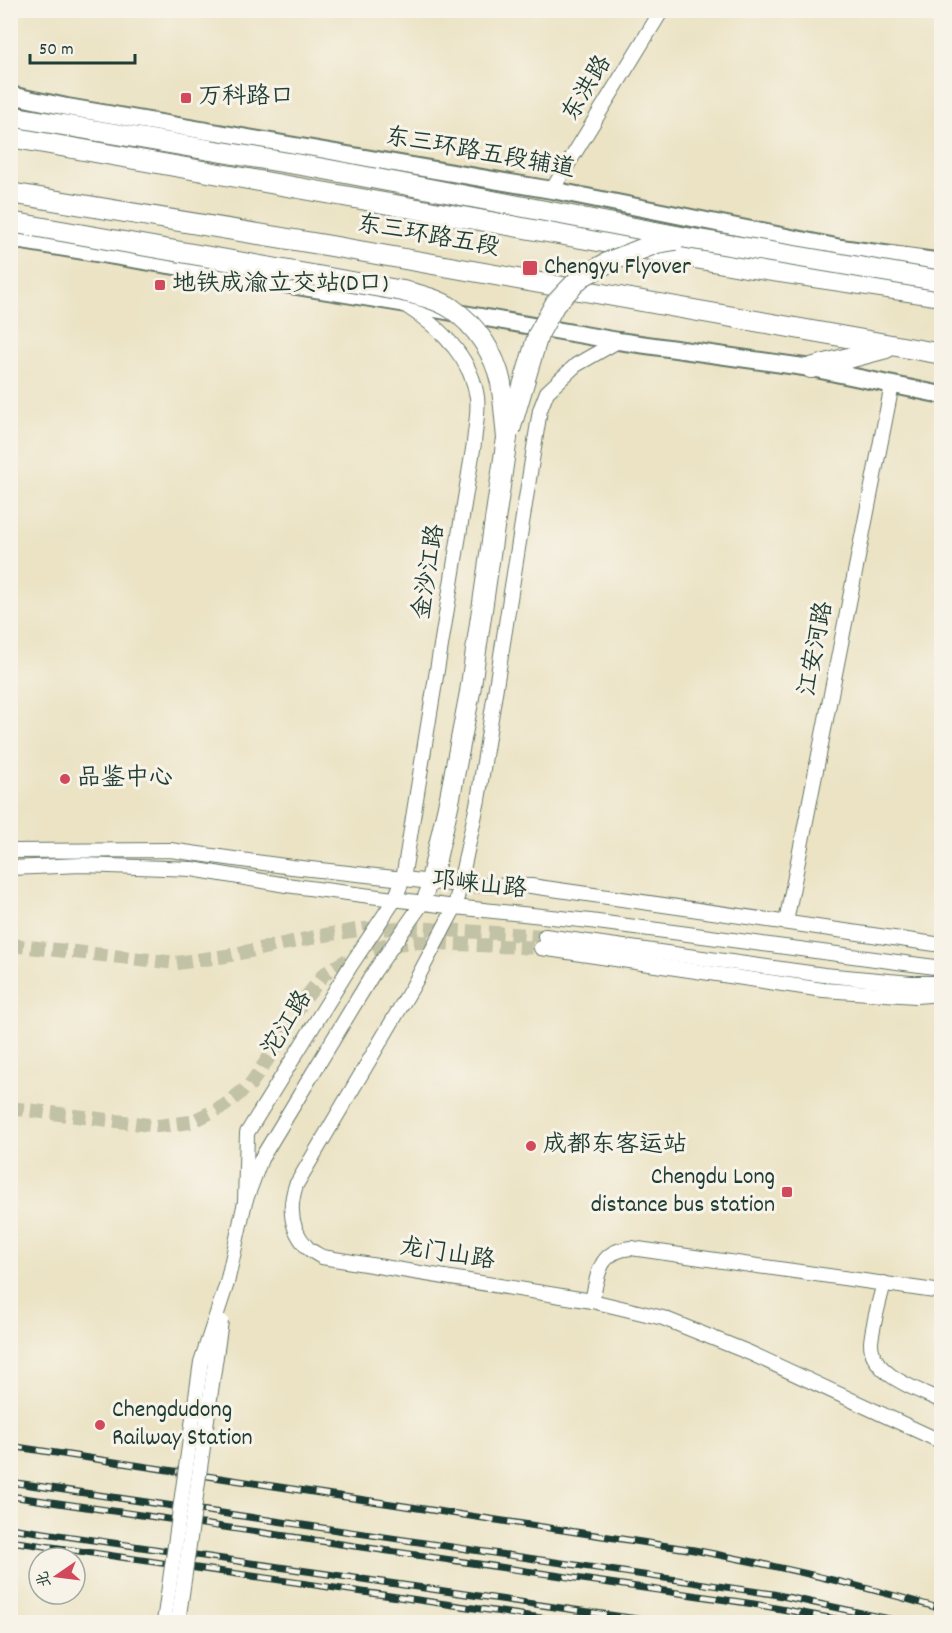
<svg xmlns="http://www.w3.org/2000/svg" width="952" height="1633" font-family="Dekko,'LXGW WenKai TC',sans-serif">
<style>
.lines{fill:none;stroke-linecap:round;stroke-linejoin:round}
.minor-tunnel{stroke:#c2c2a7;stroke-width:14;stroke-dasharray:14 7;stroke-linecap:butt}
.minor-casing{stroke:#676;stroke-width:16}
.major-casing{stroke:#676;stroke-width:20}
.highway-casing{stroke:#676;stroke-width:22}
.minor{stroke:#fff;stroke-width:14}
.major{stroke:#fff;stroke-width:16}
.highway{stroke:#fff;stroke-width:20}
.rail-casing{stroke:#1f3d34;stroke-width:7}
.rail{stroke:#f7f3e8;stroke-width:4.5;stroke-dasharray:14;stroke-linecap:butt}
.minor-bridge-casing{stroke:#676;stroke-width:16;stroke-linecap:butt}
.highway-bridge-casing{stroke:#676;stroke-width:22;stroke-linecap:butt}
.minor-bridge{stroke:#fff;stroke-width:14}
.highway-bridge{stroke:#fff;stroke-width:20}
.poi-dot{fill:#d1495b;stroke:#f7f3e8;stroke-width:2}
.labels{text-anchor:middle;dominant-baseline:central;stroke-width:6;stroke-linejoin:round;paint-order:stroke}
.street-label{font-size:24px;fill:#1f3d34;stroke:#f7f3e8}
.poi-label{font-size:24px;fill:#1f3d34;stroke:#f7f3e8;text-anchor:start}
</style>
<rect width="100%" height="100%" fill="#f7f3e8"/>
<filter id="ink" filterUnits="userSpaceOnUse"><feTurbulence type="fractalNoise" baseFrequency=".0167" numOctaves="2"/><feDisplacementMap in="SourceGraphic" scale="12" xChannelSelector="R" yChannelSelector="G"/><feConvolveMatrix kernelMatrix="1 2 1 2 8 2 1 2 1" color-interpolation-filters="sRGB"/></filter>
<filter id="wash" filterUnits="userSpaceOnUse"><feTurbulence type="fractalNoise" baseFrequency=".008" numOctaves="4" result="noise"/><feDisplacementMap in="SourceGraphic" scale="24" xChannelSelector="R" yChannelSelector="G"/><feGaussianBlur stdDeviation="1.35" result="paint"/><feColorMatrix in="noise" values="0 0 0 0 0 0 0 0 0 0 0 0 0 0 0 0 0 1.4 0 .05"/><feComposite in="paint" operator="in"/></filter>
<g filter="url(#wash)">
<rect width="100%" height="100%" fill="#ebe3c4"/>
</g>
<g filter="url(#ink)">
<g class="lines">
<g class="minor-tunnel">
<polyline points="10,945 177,963 226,956 325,935 364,929 413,928 545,936"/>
<polyline points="10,1108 158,1126 191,1122 224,1106 250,1085 272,1053 302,1003 324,974 355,955 385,945 416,942 541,948"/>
</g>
<defs>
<g id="minor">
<polyline points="552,190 662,10"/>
<path d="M 618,341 L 576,365 L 547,392 L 540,410 L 478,800 L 455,907 L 413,986 L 296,1185 C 289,1206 290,1228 306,1246 C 310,1251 317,1254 322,1257 L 592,1301 L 663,1318 L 750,1353 L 942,1442"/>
<polyline points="10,851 170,850 292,867 460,885 531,886 942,945"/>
<polyline points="10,868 82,865 192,869 286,885 455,907 590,921 942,968"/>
<polyline points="786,922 892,385"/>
<polyline points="545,936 824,975 911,983 942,983"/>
<polyline points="541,948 823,990 916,996 942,994"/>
<path d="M 245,1202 L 247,1133 L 351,965 L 395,899 L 403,879 L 474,443 C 475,429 479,411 477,397 C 471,356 438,326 405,305"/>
<polyline points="227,1283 245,1202 261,1159 374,972 423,902 431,881"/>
<path d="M 884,1283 C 879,1302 873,1323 871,1342 C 870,1375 917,1389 942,1401"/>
<path d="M 592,1301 C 598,1275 598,1251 631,1248 L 942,1292"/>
</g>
<g id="major">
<polyline points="10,95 67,107 552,190 841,248 942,262"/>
<polyline points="10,239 401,303 618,341 811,368 942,395"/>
</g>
<g id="highway">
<polyline points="10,116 210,150"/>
<polyline points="10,137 746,267 942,296"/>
<polyline points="10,193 331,246 942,354"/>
<polyline points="811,368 886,348"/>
<polyline points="431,881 450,797 470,692 507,438"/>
</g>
</defs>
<use href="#minor" class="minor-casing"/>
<use href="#major" class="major-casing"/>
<use href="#highway" class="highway-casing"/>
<use href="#minor" class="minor"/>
<use href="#major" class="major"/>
<use href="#highway" class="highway"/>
<defs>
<g id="rail">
<path d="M 10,1446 L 694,1550 C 778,1566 860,1585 942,1609"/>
<polyline points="10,1482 773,1594 903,1622"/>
<polyline points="10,1496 754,1604 852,1622"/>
<polyline points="10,1528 658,1622"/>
<polyline points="10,1541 570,1622"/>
</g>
</defs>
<use href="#rail" class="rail-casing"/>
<use href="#rail" class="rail"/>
<defs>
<g id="minor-bridge">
<polyline points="164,1622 201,1362 227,1283"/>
<polyline points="178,1622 221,1321"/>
</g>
<g id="highway-bridge">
<polyline points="210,150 319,168 687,238 942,281"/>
<path d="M 10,222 L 403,291 C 419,295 437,299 451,308 C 476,325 495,354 501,383 C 504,401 505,420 507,438"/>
<polyline points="510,430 538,335 555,304 581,277 611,261 657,243 675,240"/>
</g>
</defs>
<use href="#minor-bridge" class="minor-bridge-casing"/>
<use href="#highway-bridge" class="highway-bridge-casing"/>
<use href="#minor-bridge" class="minor-bridge"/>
<use href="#highway-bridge" class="highway-bridge"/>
</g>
</g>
<g class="poi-dot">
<rect x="180" y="92" width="12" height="12" rx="3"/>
<rect x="522" y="260" width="16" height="16" rx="3"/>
<rect x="154" y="279" width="12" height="12" rx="3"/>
<circle cx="65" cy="779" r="6"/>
<circle cx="531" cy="1146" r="6"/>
<rect x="781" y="1186" width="12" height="12" rx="3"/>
<circle cx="100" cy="1425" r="6"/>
</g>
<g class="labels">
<g class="street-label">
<text transform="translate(588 89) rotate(-59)">东洪路</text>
<text transform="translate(480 154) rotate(10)">东三环路五段辅道</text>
<text transform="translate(428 237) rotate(10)">东三环路五段</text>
<text transform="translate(430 572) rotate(-81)">金沙江路</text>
<text transform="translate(817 649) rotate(-79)">江安河路</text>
<text transform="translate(479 886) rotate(6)">邛崃山路</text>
<text transform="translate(288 1024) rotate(-58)">沱江路</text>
<text transform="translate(447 1255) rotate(9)">龙门山路</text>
</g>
<g class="poi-label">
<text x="198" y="98">万科路口</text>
<text x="544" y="268">Chengyu Flyover</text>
<text x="172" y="285">地铁成渝立交站(D口)</text>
<text x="77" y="779">品鉴中心</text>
<text x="543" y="1146">成都东客运站</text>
<text x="775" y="1178" text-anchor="end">Chengdu Long<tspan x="775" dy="28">distance bus station</tspan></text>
<text x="112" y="1411">Chengdudong<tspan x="112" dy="28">Railway Station</tspan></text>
</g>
</g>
<rect width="952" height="1633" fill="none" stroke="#f7f3e8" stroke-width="36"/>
<g transform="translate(57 1576) rotate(256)"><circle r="28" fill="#f7f3e8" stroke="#a1aaa0" stroke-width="1.5"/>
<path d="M0-4.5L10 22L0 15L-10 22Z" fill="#d1495b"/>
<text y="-9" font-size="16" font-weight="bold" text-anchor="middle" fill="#1f3d34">北</text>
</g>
<path d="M30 54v9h105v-9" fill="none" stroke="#1f3d34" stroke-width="3"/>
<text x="39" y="54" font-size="18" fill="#1f3d34" stroke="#f7f3e8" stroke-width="4.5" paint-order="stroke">50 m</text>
</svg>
